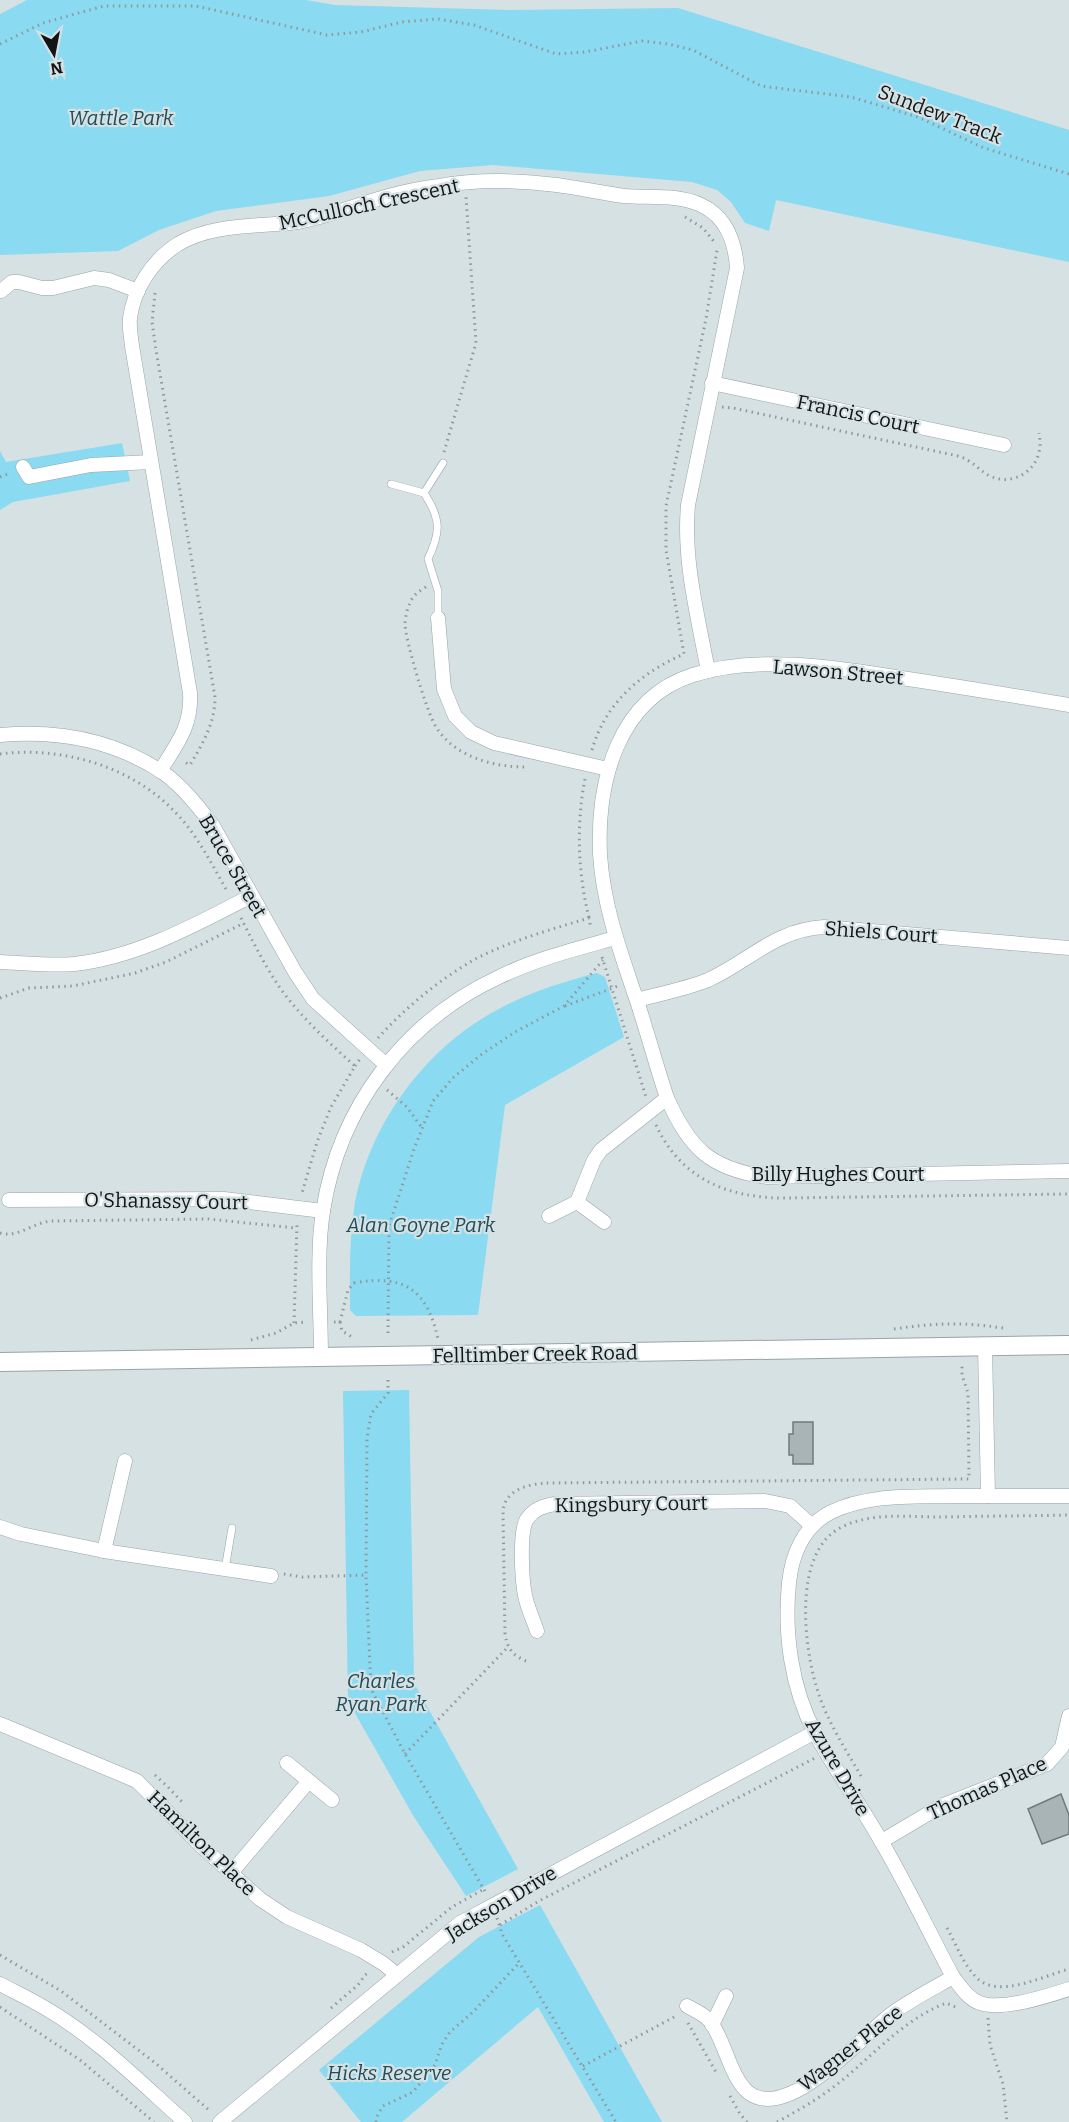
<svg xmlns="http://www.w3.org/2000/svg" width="1069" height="2122" font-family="Bitter,serif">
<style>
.green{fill:#8adaf1}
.building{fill:#a9b4b7;stroke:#707a7d;stroke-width:1.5}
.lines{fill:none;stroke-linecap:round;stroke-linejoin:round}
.service-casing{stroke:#9aa4a7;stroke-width:8}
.minor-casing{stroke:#9aa4a7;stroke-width:15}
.secondary-casing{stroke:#9aa4a7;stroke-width:20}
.path{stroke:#90989a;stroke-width:3;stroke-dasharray:1.5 4.5;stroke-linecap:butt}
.service{stroke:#fff;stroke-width:7}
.minor{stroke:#fff;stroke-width:14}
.secondary{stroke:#fff;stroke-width:18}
.labels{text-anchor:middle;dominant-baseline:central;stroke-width:4.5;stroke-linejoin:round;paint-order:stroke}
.street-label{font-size:20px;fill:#121516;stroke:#d6e1e4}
.park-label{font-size:20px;font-style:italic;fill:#224c57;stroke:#d6e1e4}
</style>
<rect width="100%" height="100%" fill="#d6e1e4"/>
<g class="green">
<polygon points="27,0 306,0 335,5 509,10 678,8 1069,130 1069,262 776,200 769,231 745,223 731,202 717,190 692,182 493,165 420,171 329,196 216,211 159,230 118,251 0,255 0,14"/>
<polygon points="122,443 130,481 13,502 0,510 0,451 6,462"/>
<path d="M 597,973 L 605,977 L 624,1037 L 505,1105 L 478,1315 L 356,1316 L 350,1310 C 350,1276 349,1242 354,1209 C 367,1127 425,1047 499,1009 C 530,992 563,982 597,973 Z"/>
<polygon points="409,1390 414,1683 518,1869 466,1896 414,1817 348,1701 343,1391"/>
<polygon points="540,1905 662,2122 604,2122 538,2007 402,2122 361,2122 319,2070 479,1937"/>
</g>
<g class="building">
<polygon points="793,1422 813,1422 813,1464 793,1464 793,1455 789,1455 789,1434 793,1434"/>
<polygon points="1061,1794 1069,1815 1069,1834 1042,1844 1028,1809"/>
</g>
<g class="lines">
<defs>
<g id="service">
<polyline points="391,484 424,493 443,463"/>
<path d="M 424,493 C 441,519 441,532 428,559 L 438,591 L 438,618"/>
<polyline points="225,1569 232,1528"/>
</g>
<g id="minor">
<polyline points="1,291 12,282 19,282 42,288 53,288 94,278 109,280 138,291"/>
<polyline points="712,383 1004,445"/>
<polyline points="23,467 29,477 91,465 151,462"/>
<polyline points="438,618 444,689 455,716 471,732 494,743 608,769"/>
<path d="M 1069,705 C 1015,696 962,687 908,679 C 842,668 758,654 693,675 C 617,699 597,783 600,854 C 603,904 620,951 636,998 C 647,1031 656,1065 667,1098 C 690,1149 710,1169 767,1177 L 1069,1171"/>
<path d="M 0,735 C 57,730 110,739 159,770 C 179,782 199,807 213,826 L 295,972 L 313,999 L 385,1064"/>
<path d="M 160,771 C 177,744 192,726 190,693 L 132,346 C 131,337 129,327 130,318 C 134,288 153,260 178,244 C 213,223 259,227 298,222 C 328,217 356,205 385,197 C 403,192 421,188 439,186 C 478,179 518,180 557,185 C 579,188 602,193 624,196 C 649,198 678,194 701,205 C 727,217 735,242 737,268 L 688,505 C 683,561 698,617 708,671"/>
<path d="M 0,962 C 25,963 50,966 74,964 C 137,957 195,925 251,896"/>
<path d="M 637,1000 C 660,994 685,989 708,980 C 750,961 774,930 824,927 L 1069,948"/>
<polyline points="9,1200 224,1199 323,1211"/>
<polyline points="577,1202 594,1160 601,1150 667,1098"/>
<polyline points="549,1216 577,1202 604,1222"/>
<polyline points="985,1347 988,1496"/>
<path d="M 321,1357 C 321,1312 316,1255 323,1211 C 339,1108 404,1021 499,977 C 536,959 576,949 615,938"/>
<path d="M 1069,1496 C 1030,1496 990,1496 951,1496 C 910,1497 869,1494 831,1512 C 804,1526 792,1554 789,1583 C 784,1633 791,1687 815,1733 C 835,1770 860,1804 881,1841 C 907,1885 929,1932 953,1977 C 961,1987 968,1999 980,2003 C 1002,2011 1048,1996 1069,1989"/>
<polyline points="0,1527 21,1534 104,1551 271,1576"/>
<polyline points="104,1551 125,1461"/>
<path d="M 537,1631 C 533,1619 527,1607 525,1595 C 522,1581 519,1531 527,1519 C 534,1509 543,1506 555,1504 L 765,1501 L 790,1506 L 811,1525"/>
<polyline points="0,1724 137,1781 201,1846 260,1899 287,1917 361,1950 384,1964 397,1975"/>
<polyline points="287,1763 332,1800"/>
<polyline points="882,1841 941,1806 1047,1764 1062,1747 1069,1716"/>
<polyline points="231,1873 309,1781"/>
<path d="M 0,1984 C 15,1992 30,1999 45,2008 C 97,2038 140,2082 185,2122"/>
<path d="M 687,2006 C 694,2010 704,2014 710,2021 C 725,2040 729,2076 749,2093 C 788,2122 862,2037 890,2015 C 910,2000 932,1989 953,1977"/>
<polyline points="712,2025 726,1996"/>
<polyline points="220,2122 460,1923 815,1732"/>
</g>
<polyline id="secondary" points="0,1362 1069,1345"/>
</defs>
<use href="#service" class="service-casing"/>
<use href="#minor" class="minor-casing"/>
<use href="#secondary" class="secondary-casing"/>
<g class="path">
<polyline points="0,44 43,23 104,6 196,6 327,35 361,32 402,22 438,19 474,25 556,54 585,52 642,41 668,44 693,50 761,86 851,97 918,117 984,148 1069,174"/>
<polyline points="685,217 703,228 716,244"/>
<path d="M 155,293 L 152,322 L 156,350 L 215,697 C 215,723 203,743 190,765 L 183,761"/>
<path d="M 722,407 L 733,408 L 958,456 C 974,461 978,470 990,476 C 1010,486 1035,473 1039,452 C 1041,446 1040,439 1039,433"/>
<polyline points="444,452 476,343 466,197"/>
<polyline points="0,477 10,473"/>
<path d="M 426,587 C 419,591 413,595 410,603 C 407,609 405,618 405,625 C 406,642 427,713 436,727 C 454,756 492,767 525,767"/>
<path d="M 592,750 C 605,703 642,672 684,654 L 666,550 L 666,506 L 706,319 L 717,250"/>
<path d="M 0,754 C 61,746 131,766 174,811 C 197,834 211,863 227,891"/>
<path d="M 585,779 C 576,825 578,873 589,918"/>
<path d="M 241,918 C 253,942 265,966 280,988 C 301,1017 328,1042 355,1066 L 331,1107 L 317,1142 L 302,1193"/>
<polyline points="602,957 646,1097"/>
<polyline points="0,998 29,988 73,986 135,973 166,962 244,923"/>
<polyline points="565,1006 618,986"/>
<path d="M 378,1038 C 407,1006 441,978 479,957 C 514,940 552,929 589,918 L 591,929"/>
<polyline points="355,1066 360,1059"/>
<polyline points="387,1090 407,1107 422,1128"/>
<path d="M 656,1125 C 681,1179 728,1198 784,1198 L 1069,1194"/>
<path d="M 0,1233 C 18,1238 33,1223 50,1221 L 208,1219 L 296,1228"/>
<polyline points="334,1322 340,1322 342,1331 354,1338"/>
<path d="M 340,1322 L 348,1290 L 354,1283 C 404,1274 427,1289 438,1339"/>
<polyline points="294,1323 297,1223"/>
<path d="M 894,1329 C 934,1323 963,1322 1003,1328"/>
<polyline points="388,1333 389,1226 414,1149 433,1101 454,1077 482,1054 515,1032 564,1006 603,960"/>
<polyline points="251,1340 276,1333 294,1323 306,1322"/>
<polyline points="388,1380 388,1393 371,1414 367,1438 366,1575 371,1689 405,1754 486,1893"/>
<polyline points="284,1574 302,1577 366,1575"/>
<path d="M 526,1661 C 512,1655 507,1648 505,1633 L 503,1511 C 505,1490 528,1484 546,1483 L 969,1479 L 968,1393 L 962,1375 L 962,1364"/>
<polyline points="405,1754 508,1647"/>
<polyline points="155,1775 168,1787 182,1802"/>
<path d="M 861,1776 C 846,1750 829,1724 819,1695 C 804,1652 791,1551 842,1527 C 871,1512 910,1517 941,1517 C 984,1516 1026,1516 1069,1515"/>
<polyline points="497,1918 502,1934 616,2122"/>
<polyline points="500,1925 539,1901 815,1758"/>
<path d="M 947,1928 C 956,1944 963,1964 976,1977 C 997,2000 1043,1976 1069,1969"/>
<polyline points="392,1952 403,1947 452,1907 484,1889"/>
<polyline points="0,1955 61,1991 154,2062 210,2111"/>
<polyline points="0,2007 80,2060 154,2122"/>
<polyline points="331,2008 358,1985 365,1975 370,1972"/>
<polyline points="988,2018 990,2045 1003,2084 1007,2122"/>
<polyline points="688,2023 716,2072"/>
<polyline points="583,2066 676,2016"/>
<polyline points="730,2096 740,2114 747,2122"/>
<polyline points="376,2122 376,2118 383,2106 413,2092 435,2065 442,2044 450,2032 473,2012 520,1962"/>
<path d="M 777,2122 C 801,2109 825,2095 846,2077 C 878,2050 907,2018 946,2003 L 958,2008"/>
</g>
<use href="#service" class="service"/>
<use href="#minor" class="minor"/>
<use href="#secondary" class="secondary"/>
</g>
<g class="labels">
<g class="street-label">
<text transform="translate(940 114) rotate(21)">Sundew Track</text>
<text transform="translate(369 204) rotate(-12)">McCulloch Crescent</text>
<text transform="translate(858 414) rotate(12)">Francis Court</text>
<text transform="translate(838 672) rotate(5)">Lawson Street</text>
<text transform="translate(233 866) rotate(60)">Bruce Street</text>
<text transform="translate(881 932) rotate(4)">Shiels Court</text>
<text x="838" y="1174">Billy Hughes Court</text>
<text transform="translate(166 1201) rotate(1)">O'Shanassy Court</text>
<text transform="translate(535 1354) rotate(-1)">Felltimber Creek Road</text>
<text transform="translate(631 1504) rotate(-1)">Kingsbury Court</text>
<text transform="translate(838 1767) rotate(60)">Azure Drive</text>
<text transform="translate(987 1788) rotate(-24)">Thomas Place</text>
<text transform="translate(202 1843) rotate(44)">Hamilton Place</text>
<text transform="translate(501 1903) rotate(-31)">Jackson Drive</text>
<text transform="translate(850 2048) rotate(-38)">Wagner Place</text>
</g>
<g class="park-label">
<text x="121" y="118">Wattle Park</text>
<text x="421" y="1225">Alan Goyne Park</text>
<text x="381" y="1681">Charles<tspan x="381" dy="23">Ryan Park</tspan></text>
<text x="389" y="2073">Hicks Reserve</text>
</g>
</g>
<g transform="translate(54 54) rotate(170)" stroke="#d6e1e4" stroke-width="4.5" paint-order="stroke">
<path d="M0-4.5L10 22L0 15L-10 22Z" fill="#121516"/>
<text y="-9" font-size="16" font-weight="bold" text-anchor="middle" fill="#121516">N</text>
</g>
</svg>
